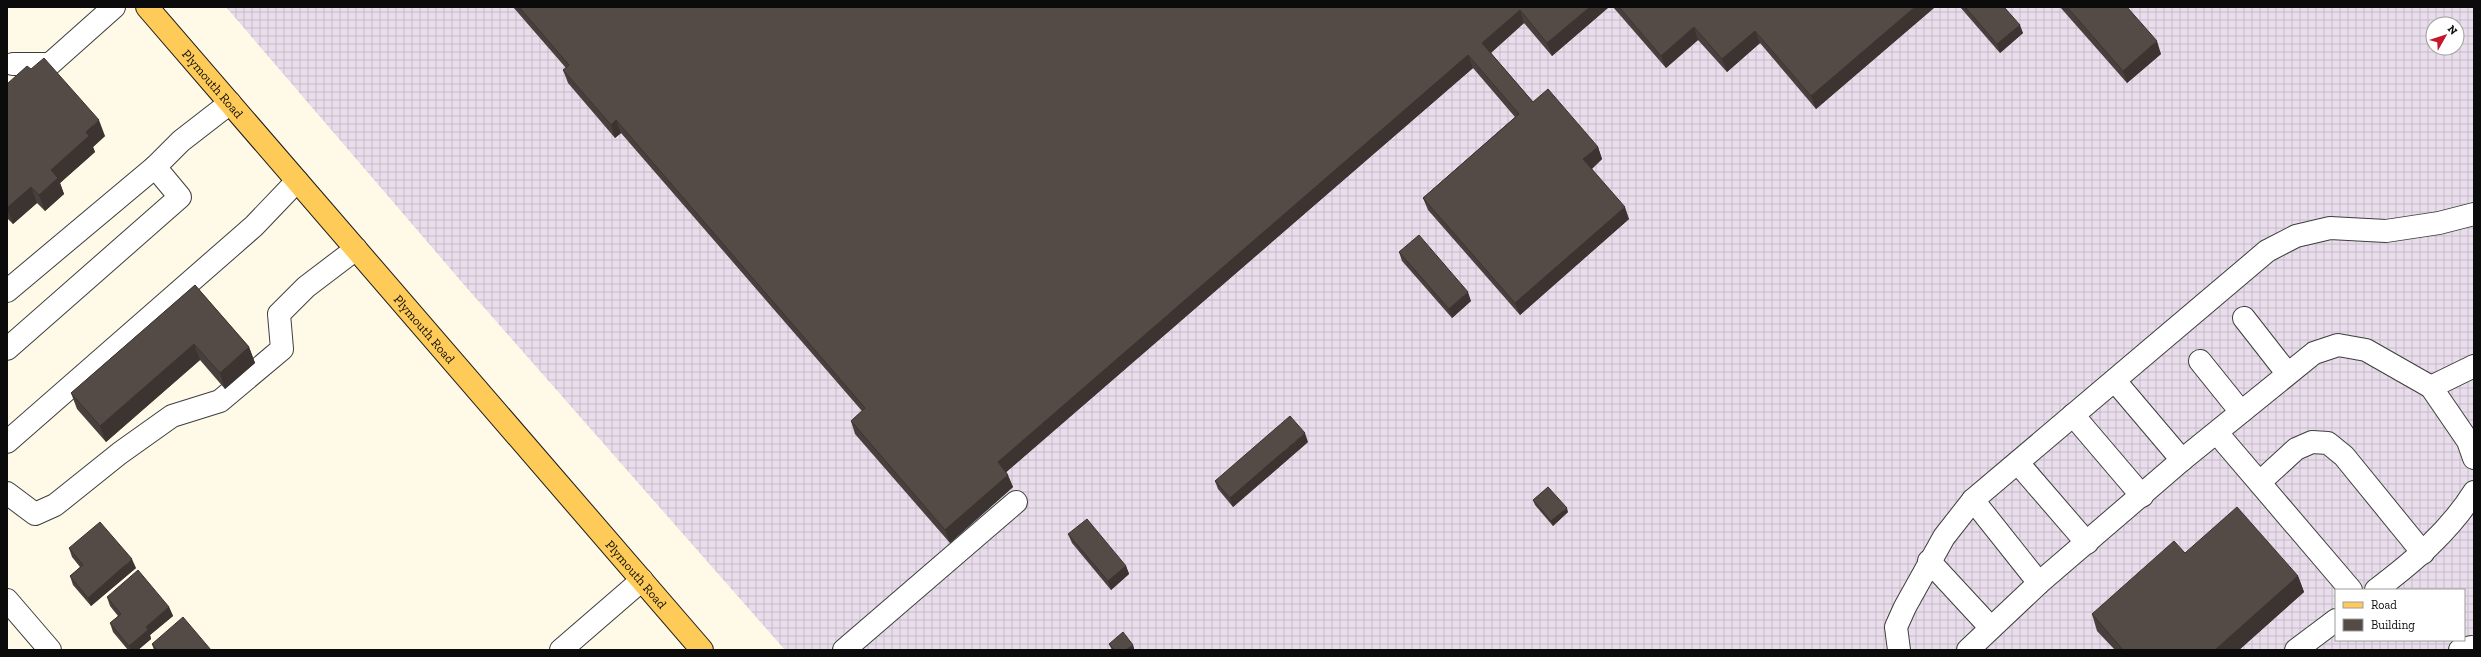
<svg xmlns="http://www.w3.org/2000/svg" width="2481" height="657" font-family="'Zilla Slab',serif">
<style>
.industrial{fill:url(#industrial-grid);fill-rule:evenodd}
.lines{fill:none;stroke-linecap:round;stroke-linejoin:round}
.minor-casing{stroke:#3e3e3e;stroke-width:24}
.major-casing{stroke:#1c1c1c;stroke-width:24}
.minor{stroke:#fff;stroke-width:22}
.major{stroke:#ffcb58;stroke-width:22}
.wall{fill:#48403c}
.shaded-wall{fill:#3b3431}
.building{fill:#544b46;stroke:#3b3431}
.labels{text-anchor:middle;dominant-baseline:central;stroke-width:4;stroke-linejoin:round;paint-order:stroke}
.street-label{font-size:13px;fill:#0b0b0b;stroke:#fff}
</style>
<defs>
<pattern id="industrial-grid" width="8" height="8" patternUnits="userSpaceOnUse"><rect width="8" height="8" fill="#e9ddeb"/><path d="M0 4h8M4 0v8" fill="none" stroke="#c6bcc8"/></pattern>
</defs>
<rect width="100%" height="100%" fill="#fff9e8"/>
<path class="industrial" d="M 226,7 L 2474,7 L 2474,650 L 785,650 L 466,287 ZM 2433,24 L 2457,24 L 2457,48 L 2433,48 ZM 2336,590 L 2464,590 L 2464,640 L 2336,640 Z"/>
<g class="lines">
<defs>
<g id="minor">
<polyline points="13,64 50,64 114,7"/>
<polyline points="155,167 181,141 230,103"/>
<polyline points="7,291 155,167 180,197 7,349"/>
<polyline points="2244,318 2287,373"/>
<polyline points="2200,361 2241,412"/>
<polyline points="2115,381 2182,460"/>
<polyline points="2431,387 2474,366"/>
<polyline points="2073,415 2142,496"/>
<polyline points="2217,433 2351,590"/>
<polyline points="7,442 254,226 297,181"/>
<polyline points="2018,463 2087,543"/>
<polyline points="2260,482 2296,449 2312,442 2328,443 2344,456 2423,553"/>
<polyline points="7,493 35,514 55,505 120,453 172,416 220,401 282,349 279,314 306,287 356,249"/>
<polyline points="1973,500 2039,583"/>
<polyline points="1929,561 1991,628"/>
<path d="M 2376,590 C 2413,562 2449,532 2474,492"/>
<polyline points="7,600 50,650"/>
<polyline points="561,650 642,580"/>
<polyline points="844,650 1016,502"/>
<polyline points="1899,650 1896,627 1905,607 1944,537 1973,500 2267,251 2296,236 2330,228 2386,231 2439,223 2474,214"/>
<polyline points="1968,650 2039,583 2182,460 2314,353 2338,345 2366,350 2431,387 2468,441 2474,458"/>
<polyline points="2296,650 2336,620"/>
<polyline points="2460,650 2471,647"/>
</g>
<g id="major">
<path id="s1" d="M 147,7 L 702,650"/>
</g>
</defs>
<use href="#minor" class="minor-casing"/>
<use href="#major" class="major-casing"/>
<use href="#minor" class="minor"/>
<use href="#major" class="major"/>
</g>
<g class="wall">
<polygon points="513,7 1609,7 1552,56 1524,23 1491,53 1533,102 1598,147 1602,159 1592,169 1629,219 1520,315 1428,210 1423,198 1515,117 1473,68 1006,472 1013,487 950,543 855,434 851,421 862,411 621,133 615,138 568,83 563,70 566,68"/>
<polygon points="1613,7 1935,7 1816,109 1760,43 1727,72 1698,40 1666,68"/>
<polygon points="1960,7 2004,7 2023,33 2000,53"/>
<polygon points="2060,7 2127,7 2161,54 2127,83"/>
<polygon points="31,69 105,136 93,147 95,152 60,183 64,194 45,211 37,203 13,224 7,218 7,84"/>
<polygon points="1399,252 1471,301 1452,318 1402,261"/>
<polygon points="195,285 249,347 255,363 225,389 200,360 106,442 77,409 71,393"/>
<polygon points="1308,442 1233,507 1218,489 1215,481"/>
<polygon points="1533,500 1568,512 1553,526 1535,505"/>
<polygon points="1068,534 1126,566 1129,574 1111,590 1072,543"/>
<polygon points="69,548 136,568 91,606 73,585 70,576 80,567 72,557"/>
<polygon points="2185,553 2298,576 2304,592 2239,650 2115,650 2097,631 2092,614"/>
<polygon points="107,597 169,607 173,616 150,635 151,639 138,650 128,650 113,632 110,623 118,616 110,606"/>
<polygon points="152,644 211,650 154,650"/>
<polygon points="1109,644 1133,645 1134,649 1133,650 1112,650"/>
</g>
<g class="shaded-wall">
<polygon points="1590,7 1609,7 1552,56 1547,43"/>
<polygon points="1915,7 1935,7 1816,109 1811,96"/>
<polygon points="1520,10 1524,23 1487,56 1482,43"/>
<polygon points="2020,25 2023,33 2000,53 1997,44"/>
<polygon points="1694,27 1698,40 1666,68 1661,56"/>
<polygon points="1755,31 1760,43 1727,72 1722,59"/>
<polygon points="2157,41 2161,54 2127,83 2123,71"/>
<polygon points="1468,55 1473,68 1003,475 998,462"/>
<polygon points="99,120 105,136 93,147 95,152 60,183 64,194 45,211 39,195 51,170 86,132"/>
<polygon points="616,120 621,133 615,138 611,125"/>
<polygon points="1598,147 1602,159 1588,172 1583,159"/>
<polygon points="31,187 37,203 13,224 7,208"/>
<polygon points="1625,207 1629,219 1520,315 1515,303"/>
<polygon points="1468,292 1471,301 1452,318 1449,309"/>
<polygon points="194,344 200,360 106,442 100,426"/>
<polygon points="249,347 255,363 225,389 220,373"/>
<polygon points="1305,433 1308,442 1233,507 1230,498"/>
<polygon points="1008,475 1013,487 950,543 945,530"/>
<polygon points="1567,508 1568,512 1553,526 1551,521"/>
<polygon points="132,559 136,568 91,606 88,598"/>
<polygon points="1126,566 1129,574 1111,590 1108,581"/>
<polygon points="2298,576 2304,592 2239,650 2215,650"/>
<polygon points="169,607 173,616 150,635 151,639 138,650 131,650 129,646 146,627"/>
<polygon points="1133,645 1134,649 1133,650 1126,650"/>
</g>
<g class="building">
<polygon points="519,7 1590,7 1547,43 1520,10 1482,43 1533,102 1548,89 1598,147 1583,159 1625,207 1515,303 1423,198 1519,114 1468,55 998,462 1008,475 945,530 851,421 865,408 616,120 611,125 563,70 569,65"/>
<polygon points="1619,7 1915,7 1811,96 1755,31 1722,59 1694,27 1661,56"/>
<polygon points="1965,7 2004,7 2020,25 1997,44"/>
<polygon points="2067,7 2127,7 2157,41 2123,71"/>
<polygon points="44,58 99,120 86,132 89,136 51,170 58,178 39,195 31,187 7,208 7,84 27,66 31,69"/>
<polygon points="1419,235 1468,292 1449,309 1399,252"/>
<polygon points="195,285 249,347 220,373 194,344 100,426 71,393"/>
<polygon points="1290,416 1305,433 1230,498 1215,481"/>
<polygon points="1548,487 1567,508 1551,521 1533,500"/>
<polygon points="2237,507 2298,576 2215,650 2123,650 2092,614 2174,541 2185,553"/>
<polygon points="1087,519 1126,566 1108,581 1068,534"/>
<polygon points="100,522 132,559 88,598 70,576 83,565 69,548"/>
<polygon points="138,570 169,607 146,627 148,630 129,646 110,623 121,614 107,597"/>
<polygon points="183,617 211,650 157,650 152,644"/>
<polygon points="1123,632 1133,645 1126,650 1114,650 1109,644"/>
</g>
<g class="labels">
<g class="street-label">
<text stroke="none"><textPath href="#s1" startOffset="101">Plymouth Road</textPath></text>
<text stroke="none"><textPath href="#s1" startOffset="425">Plymouth Road</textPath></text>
<text stroke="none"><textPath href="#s1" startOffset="749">Plymouth Road</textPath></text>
</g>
</g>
<rect width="2481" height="657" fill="none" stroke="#0b0b0b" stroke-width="16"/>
<rect x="2335" y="589" width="130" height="52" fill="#ffffff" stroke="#9d9d9d"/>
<rect x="2343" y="602" width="20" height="6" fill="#ffcb58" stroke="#9d9d9d"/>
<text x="2371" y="609" font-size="12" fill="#0b0b0b">Road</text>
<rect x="2343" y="619" width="20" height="12" fill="#544b46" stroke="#9d9d9d"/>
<text x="2371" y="629" font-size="12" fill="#0b0b0b">Building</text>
<g transform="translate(2445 36) rotate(51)"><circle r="19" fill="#ffffff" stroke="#9d9d9d"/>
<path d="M0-3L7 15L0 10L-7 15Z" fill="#c6172c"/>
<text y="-6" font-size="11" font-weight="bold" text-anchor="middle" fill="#0b0b0b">N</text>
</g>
</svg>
